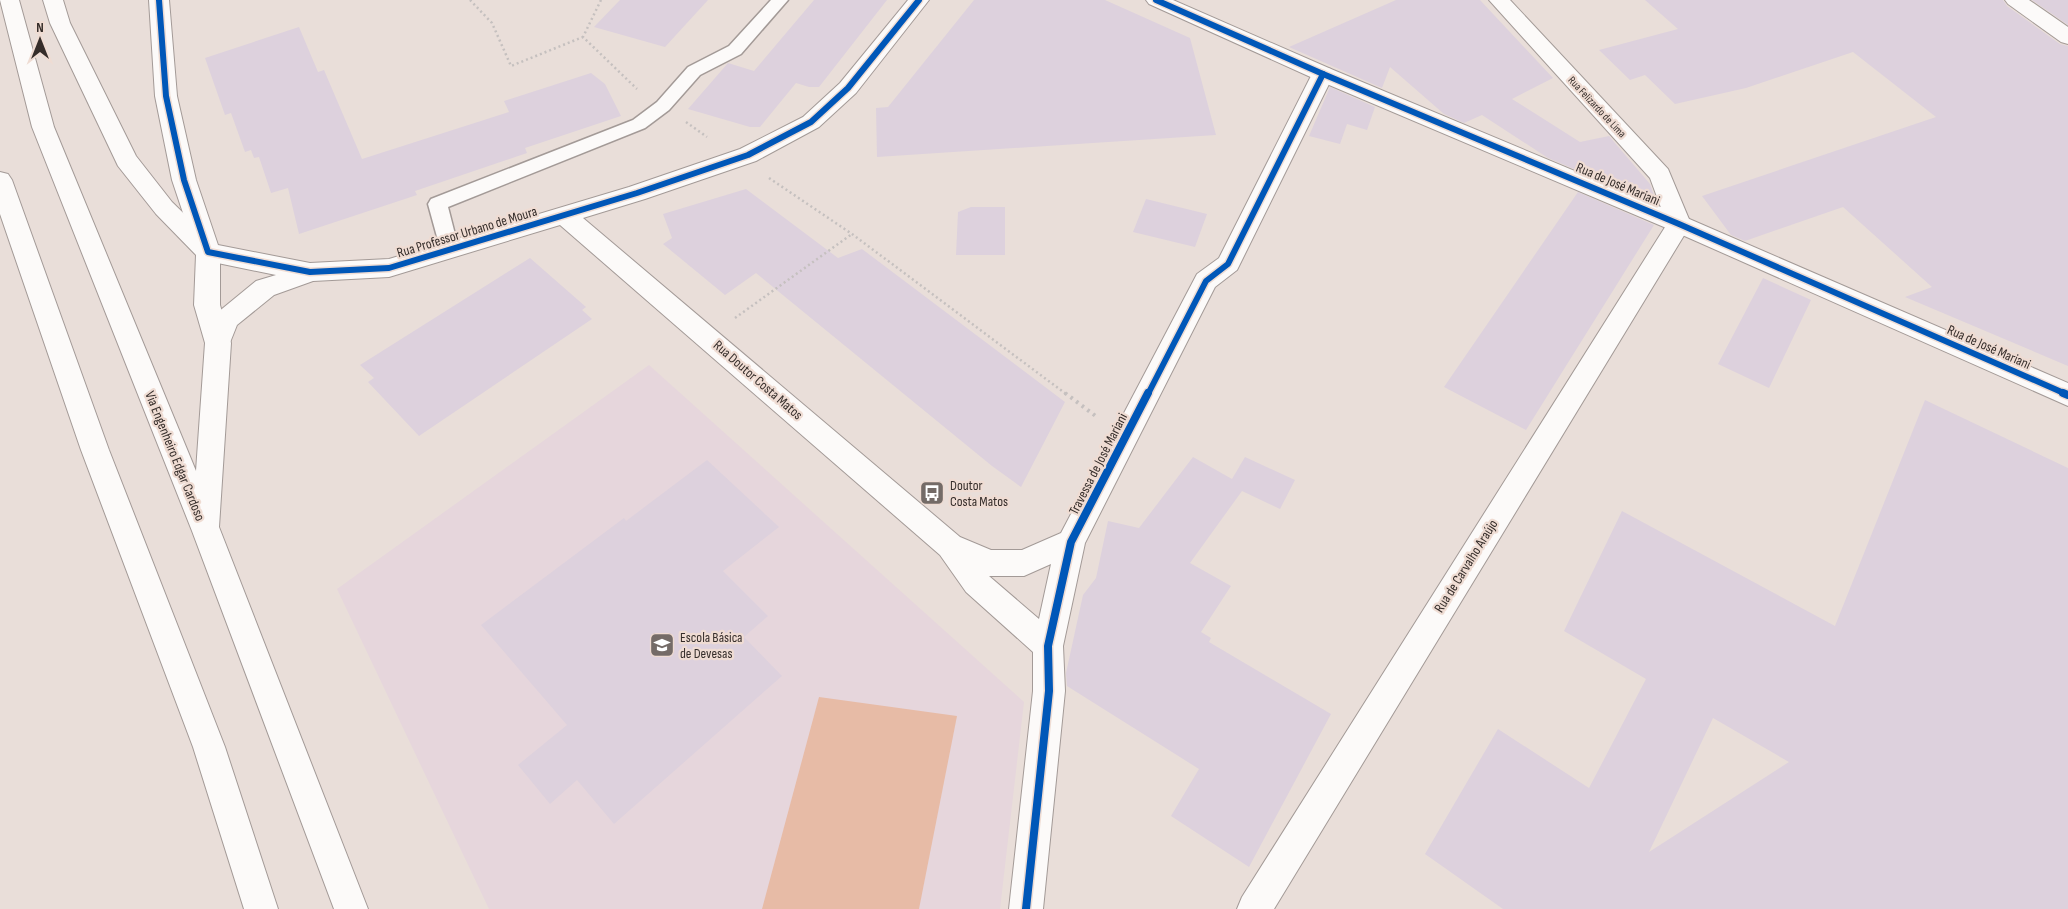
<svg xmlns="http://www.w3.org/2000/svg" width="2068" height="909" font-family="'Sofia Sans Condensed',sans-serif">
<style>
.education{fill:#e6d6dc}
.green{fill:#e7bba6}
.building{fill:#ddd1dd;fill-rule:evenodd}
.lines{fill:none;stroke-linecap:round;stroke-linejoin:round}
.service-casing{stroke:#a39a97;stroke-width:3}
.minor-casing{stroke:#a39a97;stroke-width:2}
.tertiary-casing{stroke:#a39a97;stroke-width:2}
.secondary-casing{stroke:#a39a97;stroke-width:2}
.primary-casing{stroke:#a39a97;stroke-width:2}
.path-far1{stroke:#c5c0bf;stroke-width:2.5;stroke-dasharray:2 3;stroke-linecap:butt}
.path{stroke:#c5c0bf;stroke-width:4;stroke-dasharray:2.5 4.5;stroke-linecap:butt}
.service{fill:#fcfaf9;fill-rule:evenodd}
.minor{fill:#fcfaf9;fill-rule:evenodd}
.tertiary{fill:#fcfaf9;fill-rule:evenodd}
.secondary{fill:#fcfaf9;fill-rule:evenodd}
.primary{fill:#fcfaf9;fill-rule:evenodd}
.cycleway-far1-casing{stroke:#efdcd3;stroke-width:9}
.cycleway-casing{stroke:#efdcd3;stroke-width:11}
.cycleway-far1{stroke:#0057b8;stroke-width:6}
.cycleway{stroke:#0057b8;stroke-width:8}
.labels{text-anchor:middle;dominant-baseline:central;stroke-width:4.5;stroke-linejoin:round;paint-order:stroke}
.far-street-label{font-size:11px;fill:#352d2a;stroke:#efdcd3}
.street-label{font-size:14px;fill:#352d2a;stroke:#efdcd3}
.poi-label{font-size:14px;fill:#352d2a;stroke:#efdcd3;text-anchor:start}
</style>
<rect width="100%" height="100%" fill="#e9ded9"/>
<polygon class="education" points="649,365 1024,702 1000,909 489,909 337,589"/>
<polygon class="green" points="819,697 957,716 919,909 762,909"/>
<g class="building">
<polygon points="620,0 708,0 665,47 594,27"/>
<polygon points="814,0 887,0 819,87 809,87 796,83 760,127 750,127 688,109 728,63 754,71"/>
<polygon points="974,0 1105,0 1190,38 1216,135 877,157 876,108 888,107"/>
<polygon points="1396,0 1480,0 1553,78 1512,99 1580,142 1609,136 1650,184 1657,204 1548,158 1482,115 1464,123 1444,114 1390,67 1382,88 1289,47"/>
<polygon points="1645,0 2003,0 2007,6 2060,44 2068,46 2068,366 1905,297 1932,287 1843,207 1745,241 1731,235 1702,196 1936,117 1853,52 1746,88 1675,104 1645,75 1630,80 1599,50 1678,29"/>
<polygon points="2032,0 2068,0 2068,25"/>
<polygon points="299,27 318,72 324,70 362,159 509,112 504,101 591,73 605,84 621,116 525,148 527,153 415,191 417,195 299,234 288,188 271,193 259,157 254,158 251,150 245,152 231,113 225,115 205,58"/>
<polygon points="1330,87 1375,107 1367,130 1347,124 1340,144 1309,136"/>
<polygon points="746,189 838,258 862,249 1065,402 1021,487 992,466 756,273 725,295 663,244 672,238 663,214"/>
<polygon points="1578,192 1654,225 1526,430 1444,387"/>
<polygon points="1146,199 1207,214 1195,247 1133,232"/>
<polygon points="971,207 1005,207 1005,255 956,255 958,212"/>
<polygon points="530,258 586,307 582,310 592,319 419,436 368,382 374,378 360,365"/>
<polygon points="1763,278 1811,300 1769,388 1718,364"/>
<path d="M 1925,400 L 2068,468 L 2068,909 L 1503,909 L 1425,854 L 1498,729 L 1589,788 L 1646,679 L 1564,631 L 1622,511 L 1835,626 ZM 1713,718 L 1789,762 L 1649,852 Z"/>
<polygon points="1193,457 1232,479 1245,457 1295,480 1280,509 1242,491 1190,563 1231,586 1201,632 1211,638 1209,642 1331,714 1249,867 1171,816 1199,769 1067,686 1066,673 1083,595 1096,578 1108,521 1139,528"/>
<polygon points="707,460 779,527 723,571 768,616 744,637 782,676 614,824 577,780 550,804 518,765 567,725 481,625 624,518 626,521"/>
</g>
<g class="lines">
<defs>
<polygon id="service" points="771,0 788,0 741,54 700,75 669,110 645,128 448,207 459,250 456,255 449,257 442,255 428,204 431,199 633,120 657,102 688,67 729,46"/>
<g id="minor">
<path d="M 149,0 L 169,0 L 177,96 L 196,180 L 218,245 L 310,263 L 389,259 L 629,187 L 740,149 L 803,117 L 840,83 L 908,0 L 929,0 L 856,93 L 819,127 L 756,161 L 645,199 L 583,218 L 960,537 L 991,550 L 1022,550 L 1061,533 L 1197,274 L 1219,258 L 1312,74 L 1315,69 L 1323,67 L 1331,69 L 1334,74 L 1240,264 L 1237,270 L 1215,287 L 1085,543 L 1063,646 L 1065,691 L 1043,909 L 1009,909 L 1033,691 L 1033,652 L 966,592 L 940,555 L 560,225 L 389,277 L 313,281 L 274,295 L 237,325 L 227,350 L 218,353 L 209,350 L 205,343 L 217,313 L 256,281 L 276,275 L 208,261 L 199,258 L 196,252 L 172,180 L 155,96 ZM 1051,564 L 1039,619 L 989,576 L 1024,576 Z"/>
<polygon points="1489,0 1510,0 1668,169 1691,224 1274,909 1237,909 1242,897 1667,224 1650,178"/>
</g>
<polygon id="tertiary" points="1146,0 1173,0 1331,69 1687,218 2068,383 2068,406 1671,230 1315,79 1149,4"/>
<polygon id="secondary" points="2005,0 2029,0 2068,27 2068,44 2061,42 2008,4"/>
<g id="primary">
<polygon points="0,0 19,0 54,127 196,471 205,343 194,305 196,255 156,214 118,166 50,23 43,0 63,0 70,23 136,156 172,202 217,246 220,252 220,305 231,343 219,527 368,909 334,909 192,531 32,127"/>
<polygon points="0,172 8,174 12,180 109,450 225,747 278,909 244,909 193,747 81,450 0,214"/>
</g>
</defs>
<use href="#service" class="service-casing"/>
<use href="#minor" class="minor-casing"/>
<use href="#tertiary" class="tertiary-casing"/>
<use href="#secondary" class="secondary-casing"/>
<use href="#primary" class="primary-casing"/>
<g class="path-far1">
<polyline points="470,0 492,23 511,66 583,37"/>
<polyline points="601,0 583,37 637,89"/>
<polyline points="686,122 707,137"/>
<polyline points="769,178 852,234 1066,394"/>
<polyline points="735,318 852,234"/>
</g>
<polyline class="path" points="1065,393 1097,417"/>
<use href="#service" class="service"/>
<use href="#minor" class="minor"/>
<use href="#tertiary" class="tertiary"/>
<use href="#secondary" class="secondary"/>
<use href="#primary" class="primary"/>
<defs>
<g id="cycleway-far1">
<polyline points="159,0 166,96 184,180 208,252 310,272 389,268 637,193 748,155 811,122 848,88 919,0"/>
<polyline points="1156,0 1323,74 1679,224 2066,394"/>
<polyline points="1148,394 1206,281 1228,264 1323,74"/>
</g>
<g id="cycleway">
<polyline points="2063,393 2068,395"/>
<polyline points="1026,909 1049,691 1048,646 1071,542 1148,393"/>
</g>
</defs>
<use href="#cycleway-far1" class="cycleway-far1-casing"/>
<use href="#cycleway" class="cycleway-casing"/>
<use href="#cycleway-far1" class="cycleway-far1"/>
<use href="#cycleway" class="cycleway"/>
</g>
<defs>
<symbol id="bus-square" viewBox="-11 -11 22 22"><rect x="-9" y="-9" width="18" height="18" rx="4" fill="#746b67" stroke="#efdcd3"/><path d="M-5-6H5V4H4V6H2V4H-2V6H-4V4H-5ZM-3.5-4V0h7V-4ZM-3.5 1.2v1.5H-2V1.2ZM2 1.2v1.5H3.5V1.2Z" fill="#fff"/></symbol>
<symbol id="school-square" viewBox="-11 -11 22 22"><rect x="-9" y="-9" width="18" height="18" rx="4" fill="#746b67" stroke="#efdcd3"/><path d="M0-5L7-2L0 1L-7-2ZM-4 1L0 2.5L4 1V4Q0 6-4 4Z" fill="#fff"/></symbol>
</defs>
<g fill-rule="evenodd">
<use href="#bus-square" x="918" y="479" width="28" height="28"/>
<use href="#school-square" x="648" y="631" width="28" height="28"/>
</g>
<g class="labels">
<g class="far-street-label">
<text transform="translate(1597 107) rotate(47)">Rua Felizardo de Lima</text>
</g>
<g class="street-label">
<text transform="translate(1618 184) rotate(23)">Rua de José Mariani</text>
<text transform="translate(467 232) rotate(-17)">Rua Professor Urbano de Moura</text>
<text transform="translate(1989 347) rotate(24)">Rua de José Mariani</text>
<text transform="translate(758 380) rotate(41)">Rua Doutor Costa Matos</text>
<text transform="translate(175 456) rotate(68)">Via Engenheiro Edgar Cardoso</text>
<text transform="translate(1098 464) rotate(-63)">Travessa de José Mariani</text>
<text transform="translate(1466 566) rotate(-58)">Rua de Carvalho Araújo</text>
</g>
<g class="poi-label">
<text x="950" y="485">Doutor<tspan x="950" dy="16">Costa Matos</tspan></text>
<text x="680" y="637">Escola Básica<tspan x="680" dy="16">de Devesas</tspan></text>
</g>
</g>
<g transform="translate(40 40)" stroke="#efdcd3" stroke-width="4" paint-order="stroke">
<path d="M0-4L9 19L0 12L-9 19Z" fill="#352d2a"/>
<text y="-8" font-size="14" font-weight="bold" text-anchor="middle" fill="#352d2a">N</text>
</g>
</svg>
